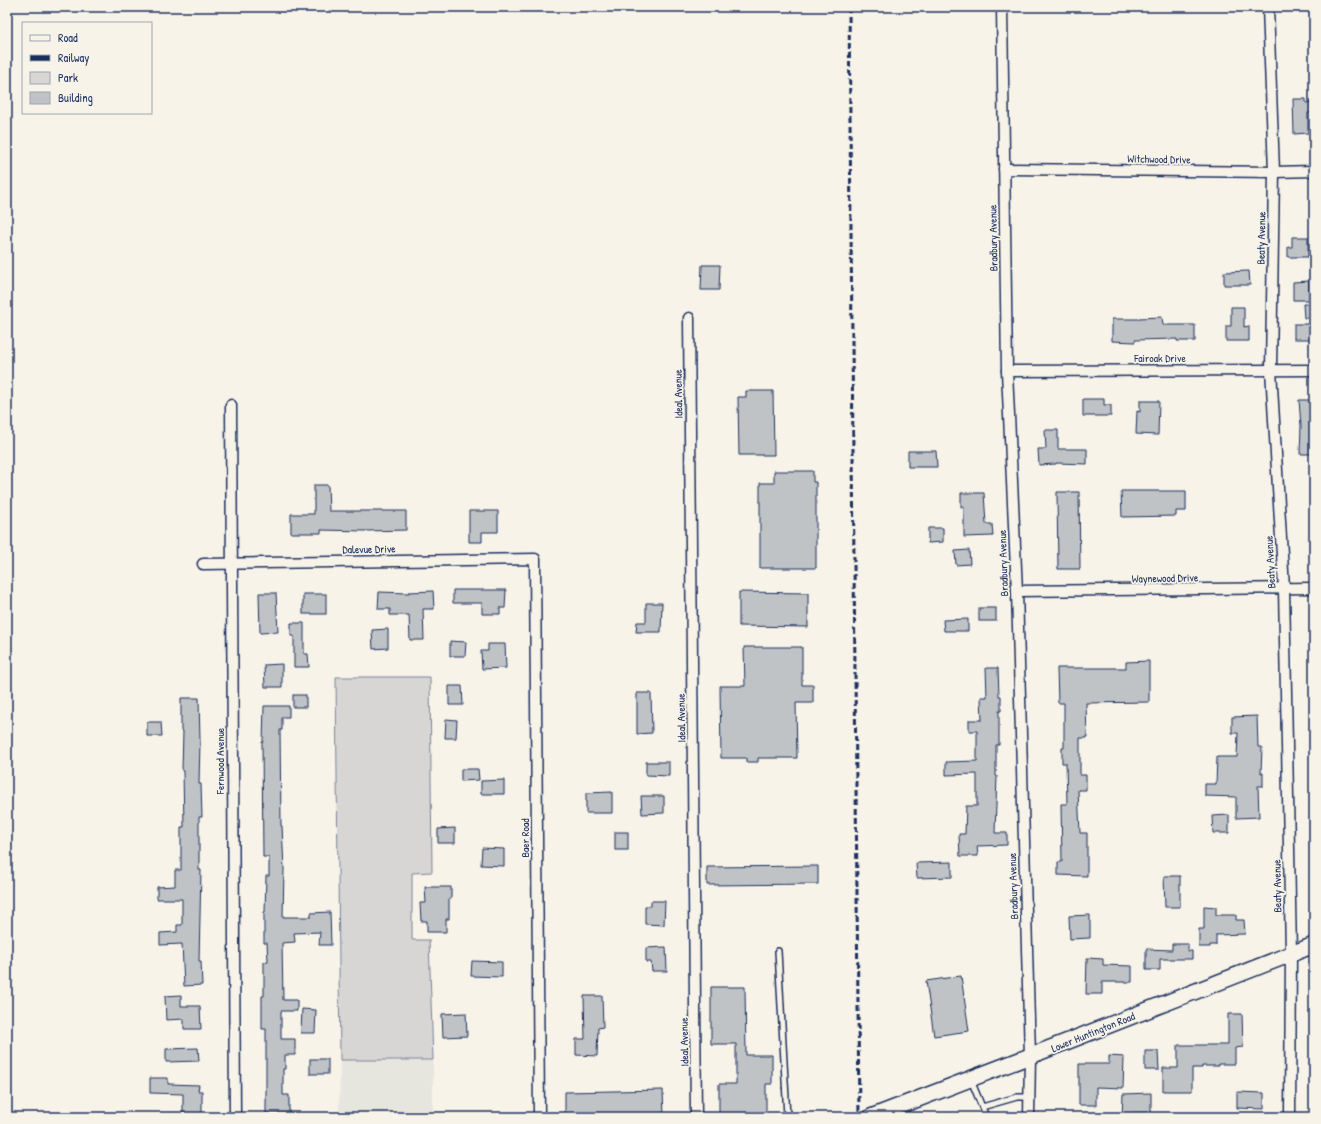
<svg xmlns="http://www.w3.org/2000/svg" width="1321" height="1124" font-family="'Patrick Hand',sans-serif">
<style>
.built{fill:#e6e5de}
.green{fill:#d7d6d4;stroke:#798299}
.building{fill:#c0c3c5;stroke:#1b2f5e}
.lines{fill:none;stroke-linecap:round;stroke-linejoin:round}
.service-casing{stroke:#1b2f5e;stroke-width:8}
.minor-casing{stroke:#1b2f5e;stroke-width:13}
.secondary-casing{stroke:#1b2f5e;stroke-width:18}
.service{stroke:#f7f3e8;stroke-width:5}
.minor{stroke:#f7f3e8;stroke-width:10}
.secondary{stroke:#f7f3e8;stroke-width:15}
.rail{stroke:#1b2f5e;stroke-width:3;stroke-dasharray:6 3;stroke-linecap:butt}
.labels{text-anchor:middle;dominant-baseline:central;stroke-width:3.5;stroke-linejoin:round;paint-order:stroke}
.street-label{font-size:11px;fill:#1b2f5e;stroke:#f7f3e8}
</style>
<rect width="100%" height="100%" fill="#f7f3e8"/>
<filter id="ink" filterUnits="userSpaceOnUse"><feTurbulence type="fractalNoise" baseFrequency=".025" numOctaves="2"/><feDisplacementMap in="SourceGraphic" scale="8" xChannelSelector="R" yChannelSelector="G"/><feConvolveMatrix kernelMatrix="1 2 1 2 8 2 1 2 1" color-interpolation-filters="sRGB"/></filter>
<g filter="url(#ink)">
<polygon class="built" points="340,1060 433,1060 433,1117 339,1117"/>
<polygon class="green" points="336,677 430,677 432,872 412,873 412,940 429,940 433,1060 340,1060"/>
<g class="building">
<polygon points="1293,99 1306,99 1306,103 1314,102 1314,113 1308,113 1308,133 1294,134"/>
<polygon points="1292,237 1308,237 1308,257 1288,257 1288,247 1292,247"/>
<polygon points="702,265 720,265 719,290 701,290"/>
<polygon points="1249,271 1250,285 1224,285 1224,272"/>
<polygon points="1309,281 1309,300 1293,300 1293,282"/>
<polygon points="1303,304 1314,304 1314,318 1304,318"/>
<polygon points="1231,307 1244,307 1244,327 1249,326 1249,341 1226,341 1226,326 1231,326"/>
<polygon points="1162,317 1163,325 1195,325 1195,341 1177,341 1177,339 1135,340 1135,342 1112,341 1112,319 1139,319 1139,318"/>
<rect x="1294" y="324" width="18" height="15"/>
<polygon points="746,391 773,391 774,455 739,455 738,397 746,397"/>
<polygon points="1083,399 1104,399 1104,405 1111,405 1111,416 1083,416"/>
<polygon points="1299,400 1314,400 1314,454 1300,454 1301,426"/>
<polygon points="1140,401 1159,401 1158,435 1136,434 1137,411 1140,412"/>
<polygon points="1045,430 1058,430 1058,449 1087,449 1087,464 1056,463 1056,464 1039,465 1038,449 1046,449"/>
<polygon points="908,451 936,451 937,467 908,467"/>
<polygon points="774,471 813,471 813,482 816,482 816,568 760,568 760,483 774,483"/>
<polygon points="314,485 328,485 329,511 406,511 406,530 366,531 321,530 321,533 291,533 291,514 314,514"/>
<polygon points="1121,491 1186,491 1186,511 1176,511 1176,516 1122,517"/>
<polygon points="1057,492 1079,492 1080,569 1058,569"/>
<polygon points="961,493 984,493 986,524 992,524 993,536 964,537 964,507 961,507"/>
<polygon points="469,511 498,511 498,532 482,532 482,542 469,542"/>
<polygon points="928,528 943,528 943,542 928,543"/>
<polygon points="969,550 970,564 956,565 955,551"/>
<polygon points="453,590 506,590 505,608 500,608 500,614 482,614 482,603 453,603"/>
<polygon points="433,591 434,609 423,609 424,640 410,640 409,615 390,615 390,609 378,609 379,592 409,593 409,592"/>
<polygon points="739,592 808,593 808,627 739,626"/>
<polygon points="259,593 276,593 278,632 260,633"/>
<rect x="303" y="594" width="23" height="20"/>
<polygon points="646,603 662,603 661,632 636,632 637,622 646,622"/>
<rect x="979" y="608" width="17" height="13"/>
<polygon points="968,619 968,631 944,631 943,620"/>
<polygon points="291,623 304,623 304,654 308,654 309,667 294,667 294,636 291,636"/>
<polygon points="388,629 388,648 373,649 372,630"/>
<polygon points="450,641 466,642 465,656 450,656"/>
<polygon points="488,644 505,644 506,668 482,669 481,651 488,651"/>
<polygon points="744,647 802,647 802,685 813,685 813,703 796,703 797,758 758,758 758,762 746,762 746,758 721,758 720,686 745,686"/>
<polygon points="1149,661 1149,702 1086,703 1087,738 1080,738 1080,775 1086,775 1086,790 1078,790 1080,833 1087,833 1087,876 1058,875 1058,862 1062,862 1061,804 1067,804 1066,763 1062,763 1062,748 1064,748 1064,703 1058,703 1057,668 1126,668 1126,662"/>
<polygon points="282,664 282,687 265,687 264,665"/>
<polygon points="986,668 998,668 999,696 1001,696 1001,711 999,711 999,745 996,745 996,776 997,776 995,833 1007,833 1007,845 977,846 978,856 960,856 959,834 965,834 966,806 977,806 977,774 946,775 946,762 977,761 977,731 969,731 969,720 982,720 981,697 987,697"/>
<polygon points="449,686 462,686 463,705 449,705"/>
<polygon points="637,693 651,693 652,733 637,734"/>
<rect x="293" y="695" width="13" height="12"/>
<polygon points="181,698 199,698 200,741 199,784 201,784 202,817 199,817 199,870 201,870 199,961 201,961 202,985 184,986 182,944 160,945 160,933 177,932 177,925 182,925 182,899 157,899 157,887 175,886 175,870 181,870 181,827 184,827 183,771 182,771 183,731 181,731"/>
<polygon points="264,706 289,706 289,717 282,717 282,730 280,730 281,826 282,826 284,869 283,917 311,917 311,913 330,912 331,945 319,945 320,932 294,933 295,942 282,943 283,1000 297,1000 297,1011 281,1011 281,1039 295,1039 295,1055 285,1055 285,1069 283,1069 283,1095 289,1095 289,1114 266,1114 266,1029 262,1029 262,996 264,996 264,962 268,961 267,943 264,943 264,912 265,912 266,876 269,876 269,857 263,857 262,742 263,742"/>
<polygon points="1257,716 1258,747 1262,747 1261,773 1263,773 1263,786 1258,786 1259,817 1236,818 1236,797 1205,796 1205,784 1216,784 1217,757 1237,757 1238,733 1232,733 1232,717"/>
<polygon points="446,719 457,720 456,738 445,738"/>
<polygon points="147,722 161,722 162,736 147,736"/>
<polygon points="646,762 669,762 669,776 646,775"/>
<polygon points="461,769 478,769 479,780 461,781"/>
<polygon points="504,780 504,794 481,794 481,781"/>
<polygon points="612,792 612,813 586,813 586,793"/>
<polygon points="641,796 664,796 664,813 642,814"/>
<polygon points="1229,815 1229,833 1213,833 1212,816"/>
<polygon points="455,828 455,843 438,843 438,829"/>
<rect x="615" y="832" width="13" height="18"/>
<polygon points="482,848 504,849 504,866 481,865"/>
<polygon points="952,862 952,877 917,878 916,863"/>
<polygon points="818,866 818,884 707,885 707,867"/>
<polygon points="1164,876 1180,876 1180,907 1165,907"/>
<polygon points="425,887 451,887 451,899 449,899 449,919 446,919 446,932 427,932 427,921 421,921 420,903 426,903"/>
<polygon points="651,901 665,901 664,925 645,924 645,906 651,906"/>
<polygon points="1204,906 1216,907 1216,915 1236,915 1236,920 1244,920 1245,934 1216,935 1216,945 1210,945 1210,947 1199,947 1199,929 1204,929"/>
<polygon points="1090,915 1090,938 1070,939 1069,916"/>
<polygon points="1172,944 1188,944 1188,951 1192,951 1192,959 1160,959 1160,970 1146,970 1146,949 1172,950"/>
<polygon points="666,947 667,971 652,971 651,962 646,962 646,948"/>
<polygon points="1087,958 1103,959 1103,965 1132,966 1132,982 1102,982 1102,994 1086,994"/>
<polygon points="472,961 502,962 502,977 471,976"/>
<polygon points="961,976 969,1031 934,1036 926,981"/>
<polygon points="711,987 745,987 746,1055 772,1055 772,1084 766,1084 766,1117 746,1117 746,1114 719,1115 719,1084 736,1084 736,1044 711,1044"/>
<polygon points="181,995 181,1006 200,1006 201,1029 184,1029 184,1019 166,1020 165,996"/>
<polygon points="584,996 602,996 603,1027 598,1028 597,1056 576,1055 576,1039 585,1039"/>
<polygon points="302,1009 316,1010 315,1033 301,1033"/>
<polygon points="466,1013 467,1036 443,1037 442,1014"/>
<polygon points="1228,1014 1242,1014 1243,1047 1235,1048 1235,1064 1218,1064 1218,1066 1202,1066 1202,1068 1192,1068 1192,1091 1163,1091 1163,1068 1178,1068 1178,1045 1228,1045"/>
<polygon points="198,1048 199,1061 166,1062 166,1049"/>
<polygon points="1145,1051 1158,1051 1159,1070 1145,1070"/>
<polygon points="1109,1056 1124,1057 1123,1088 1096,1087 1096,1105 1079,1105 1079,1064 1109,1064"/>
<rect x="310" y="1059" width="18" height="15"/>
<polygon points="150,1078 168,1078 168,1084 199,1085 198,1091 202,1091 202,1114 183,1114 183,1094 150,1093"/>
<polygon points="663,1090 664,1117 565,1117 565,1092"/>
<polygon points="1237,1092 1264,1093 1264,1109 1237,1108"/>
<polygon points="1151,1093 1151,1113 1132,1113 1132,1117 1122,1117 1123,1094"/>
</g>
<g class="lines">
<defs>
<g id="service">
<polyline points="778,951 787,1117"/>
<polyline points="971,1080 982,1107 1017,1097 1029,1097"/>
<polyline points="982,1107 986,1117"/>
</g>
<g id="minor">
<polyline points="1002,7 1007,371 1017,591 1030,1056 1029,1117"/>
<polyline points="1268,7 1274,172 1271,370 1284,588 1291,953 1290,1117"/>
<polyline points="1004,169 1274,172 1314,171"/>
<polyline points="689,318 696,1117"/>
<polyline points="1007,371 1314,370"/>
<polyline points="231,405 235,1117"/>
<polyline points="203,564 535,559 539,1117"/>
<polyline points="1017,591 1314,588"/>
</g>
<polyline id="secondary" points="871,1117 1030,1056 1314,945"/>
</defs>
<use href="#service" class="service-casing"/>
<use href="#minor" class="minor-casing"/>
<use href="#secondary" class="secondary-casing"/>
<use href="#service" class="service"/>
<use href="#minor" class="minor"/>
<use href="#secondary" class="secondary"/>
<polyline class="rail" points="849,7 859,1117"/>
</g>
</g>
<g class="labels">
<g class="street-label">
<text transform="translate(1159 159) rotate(1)">Witchwood Drive</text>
<text transform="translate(993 238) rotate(-91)">Bradbury Avenue</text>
<text transform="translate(1261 238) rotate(-89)">Beaty Avenue</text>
<text x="1160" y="358">Fairoak Drive</text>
<text transform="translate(678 394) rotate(-91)">Ideal Avenue</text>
<text transform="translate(369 549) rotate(-1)">Dalevue Drive</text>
<text transform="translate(1270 562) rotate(-93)">Beaty Avenue</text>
<text transform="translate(1003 563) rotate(-92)">Bradbury Avenue</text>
<text transform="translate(1165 578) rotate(-1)">Waynewood Drive</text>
<text transform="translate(681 718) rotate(-91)">Ideal Avenue</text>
<text transform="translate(220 761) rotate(-90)">Fernwood Avenue</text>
<text transform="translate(525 838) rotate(-90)">Baer Road</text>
<text transform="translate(1013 886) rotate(-92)">Bradbury Avenue</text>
<text transform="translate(1277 886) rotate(-91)">Beaty Avenue</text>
<text transform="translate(1093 1032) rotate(-22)">Lower Huntington Road</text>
<text transform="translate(684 1042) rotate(-91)">Ideal Avenue</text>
</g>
</g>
<rect width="1321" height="1124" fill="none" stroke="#f7f3e8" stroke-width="24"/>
<rect x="12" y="12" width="1297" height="1100" fill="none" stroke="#1b2f5e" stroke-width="1.5" filter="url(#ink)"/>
<rect x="22" y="22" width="130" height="92" fill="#f7f3e8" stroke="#9fa5b1"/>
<rect x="30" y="35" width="20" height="6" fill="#f7f3e8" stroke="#9fa5b1"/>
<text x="58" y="42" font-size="12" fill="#1b2f5e">Road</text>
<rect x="30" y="55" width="20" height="6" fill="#1b2f5e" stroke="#9fa5b1"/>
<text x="58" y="62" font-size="12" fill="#1b2f5e">Railway</text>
<rect x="30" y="72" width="20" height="12" fill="#d7d6d4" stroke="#9fa5b1"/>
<text x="58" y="82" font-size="12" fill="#1b2f5e">Park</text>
<rect x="30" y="92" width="20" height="12" fill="#c0c3c5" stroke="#9fa5b1"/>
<text x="58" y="102" font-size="12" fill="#1b2f5e">Building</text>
</svg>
